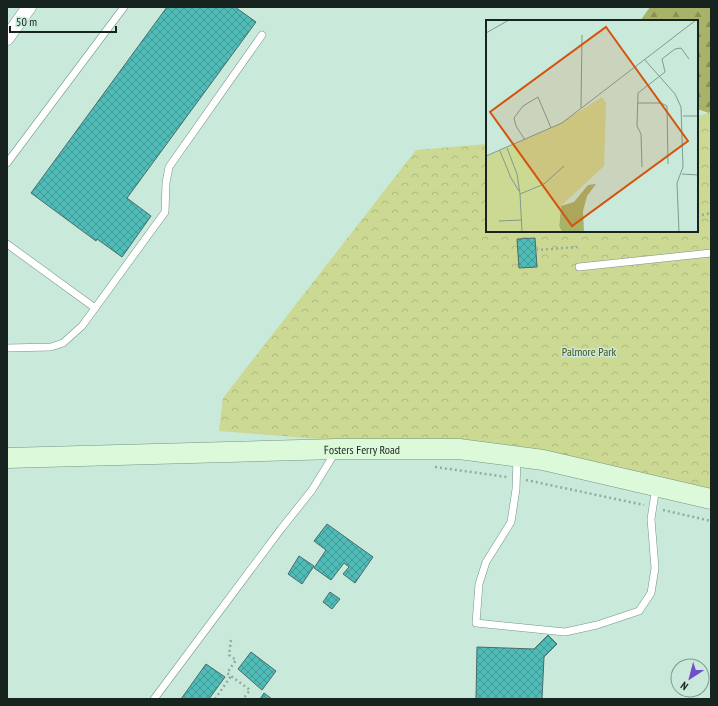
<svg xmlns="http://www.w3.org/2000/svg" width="718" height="706" font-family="'PT Sans Narrow',sans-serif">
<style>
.forest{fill:url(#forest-firs)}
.park{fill:url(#park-crowns)}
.building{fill:url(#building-cross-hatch);stroke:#496b69}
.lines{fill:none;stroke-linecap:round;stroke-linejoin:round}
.lane-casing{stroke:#759486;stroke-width:8}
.street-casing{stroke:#759486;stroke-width:15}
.secondary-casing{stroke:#759486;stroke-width:21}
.path{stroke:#92aca1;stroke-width:2.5;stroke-dasharray:2 3;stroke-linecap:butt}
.lane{stroke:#fff;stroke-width:7}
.street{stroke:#fff;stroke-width:14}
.secondary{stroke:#dcfad9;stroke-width:20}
.labels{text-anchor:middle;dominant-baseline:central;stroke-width:3;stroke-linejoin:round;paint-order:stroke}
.park-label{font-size:12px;fill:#4b521c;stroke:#c9e9db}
.street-label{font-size:12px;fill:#17231e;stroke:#c9e9db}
.inset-road{fill:none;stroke:#829a8f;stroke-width:1}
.view{fill:#d3540e;fill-opacity:0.15;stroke:#d3540e;stroke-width:2}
.inset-edge{fill:none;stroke:#17231e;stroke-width:2}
</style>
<defs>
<pattern id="forest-firs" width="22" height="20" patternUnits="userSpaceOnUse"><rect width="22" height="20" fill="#a7b369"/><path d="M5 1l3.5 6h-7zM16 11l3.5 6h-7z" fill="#879156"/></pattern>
<pattern id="park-crowns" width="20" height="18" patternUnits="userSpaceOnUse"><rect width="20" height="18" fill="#ccd993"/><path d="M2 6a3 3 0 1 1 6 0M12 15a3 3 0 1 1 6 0" fill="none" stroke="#aeba7e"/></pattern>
<pattern id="building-cross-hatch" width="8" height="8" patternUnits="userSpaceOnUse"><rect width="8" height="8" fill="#50bcb8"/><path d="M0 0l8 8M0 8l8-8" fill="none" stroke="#419895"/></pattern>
</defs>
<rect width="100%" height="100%" fill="#c9e9db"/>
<polygon class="forest" points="650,7 711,7 711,111 709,113 697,109 697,21 640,21"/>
<polygon class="park" points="711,111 711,501 492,453 219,431 223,398 416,150 487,144 487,231 697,231 697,116 709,113"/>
<g class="building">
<polygon points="167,7 235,7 256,22 127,198 151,216 122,257 97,239 96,241 31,193"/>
<polygon points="535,238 537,267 519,268 517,239"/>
<polygon points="327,524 373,557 355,583 343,574 349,567 344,563 331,580 314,568 326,550 314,541"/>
<polygon points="299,556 314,566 302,584 288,574"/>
<polygon points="330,592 340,599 332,609 323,602"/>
<polygon points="548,635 557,644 544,657 542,699 476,699 477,647 534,649"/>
<polygon points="251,652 276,671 262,690 238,669"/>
<polygon points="206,664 225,677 209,699 181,699"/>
<polygon points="264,693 272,699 260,699"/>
</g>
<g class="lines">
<defs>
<g id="lane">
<polyline points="7,163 124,7"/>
<polyline points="7,244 95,308"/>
<polyline points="579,267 711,253"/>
<polyline points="7,348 51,347 63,343 82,326 165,212 166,183 169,167 262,35"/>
<polyline points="517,459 516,489 511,522 486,562 479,584 476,623 565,632 597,625 639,611 651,593 655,568 651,519 656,487"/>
<polyline points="154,699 281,529 312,490 336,451"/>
</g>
<polyline id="street" points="7,38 29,7"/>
<g id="secondary">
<path id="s1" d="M 7,458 L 337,449 L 459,449 L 543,460 L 711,499"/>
</g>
</defs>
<use href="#lane" class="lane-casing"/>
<use href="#street" class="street-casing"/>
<use href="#secondary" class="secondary-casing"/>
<g class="path">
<polyline points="697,216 711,213"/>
<polyline points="536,250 577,247"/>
<polyline points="435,467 507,477"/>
<polyline points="526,480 644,505"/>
<polyline points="663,510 711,521"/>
<polyline points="231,640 229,655 236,660 227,673 250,690 243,699"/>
<polyline points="215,699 231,676"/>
</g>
<use href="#lane" class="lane"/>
<use href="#street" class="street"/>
<use href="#secondary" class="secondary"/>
</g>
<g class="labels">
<g class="park-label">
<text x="589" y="351">Palmore Park</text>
</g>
<g class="street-label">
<text stroke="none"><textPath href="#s1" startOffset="355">Fosters Ferry Road</textPath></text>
</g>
</g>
<g transform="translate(486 20)">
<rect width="212" height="212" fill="#c9e9db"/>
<path d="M 110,164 L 101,176 L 97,191 L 98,212 L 76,212 L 73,206 L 75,186 L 88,182 L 102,165 Z" fill="#a7b369"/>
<path d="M 116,77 L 120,83 L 118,146 L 75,186 L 73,206 L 76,212 L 0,212 L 0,136 L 70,106 Z" fill="#ccd993"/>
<path class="inset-road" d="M 0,13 L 23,0M 159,40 L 189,74 L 195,87 L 197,147 L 191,163 L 193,212M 151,83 L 175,83 L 181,86 L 182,144M 95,88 L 96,15M 197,96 L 212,96M 39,120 L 30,106 L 28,98 L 37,86 L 52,77 L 65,108M 21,128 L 31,154 L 34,174 L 36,212M 14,131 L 25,158 L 33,171M 0,136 L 76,103 L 210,0M 156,147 L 155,114 L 151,106 L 152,73 L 179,52 L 176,39 L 189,29 L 195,28 L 203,39M 196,154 L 212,155M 34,174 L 58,164 L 78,146M 13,201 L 36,200"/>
<path class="view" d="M 120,7 L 202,121 L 86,206 L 4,92 Z"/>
<rect width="212" height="212" class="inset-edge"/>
</g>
<rect width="718" height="706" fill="none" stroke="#17231e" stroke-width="16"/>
<g transform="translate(690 678) rotate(216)"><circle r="19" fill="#c9e9db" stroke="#829a8f"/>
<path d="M0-3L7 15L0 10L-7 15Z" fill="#7250c9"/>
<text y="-6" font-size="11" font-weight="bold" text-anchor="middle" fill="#17231e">N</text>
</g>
<path d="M10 26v6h106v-6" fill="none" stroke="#17231e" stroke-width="2"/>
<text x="16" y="26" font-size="12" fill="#17231e" stroke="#c9e9db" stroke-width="3" paint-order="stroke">50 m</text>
</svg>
